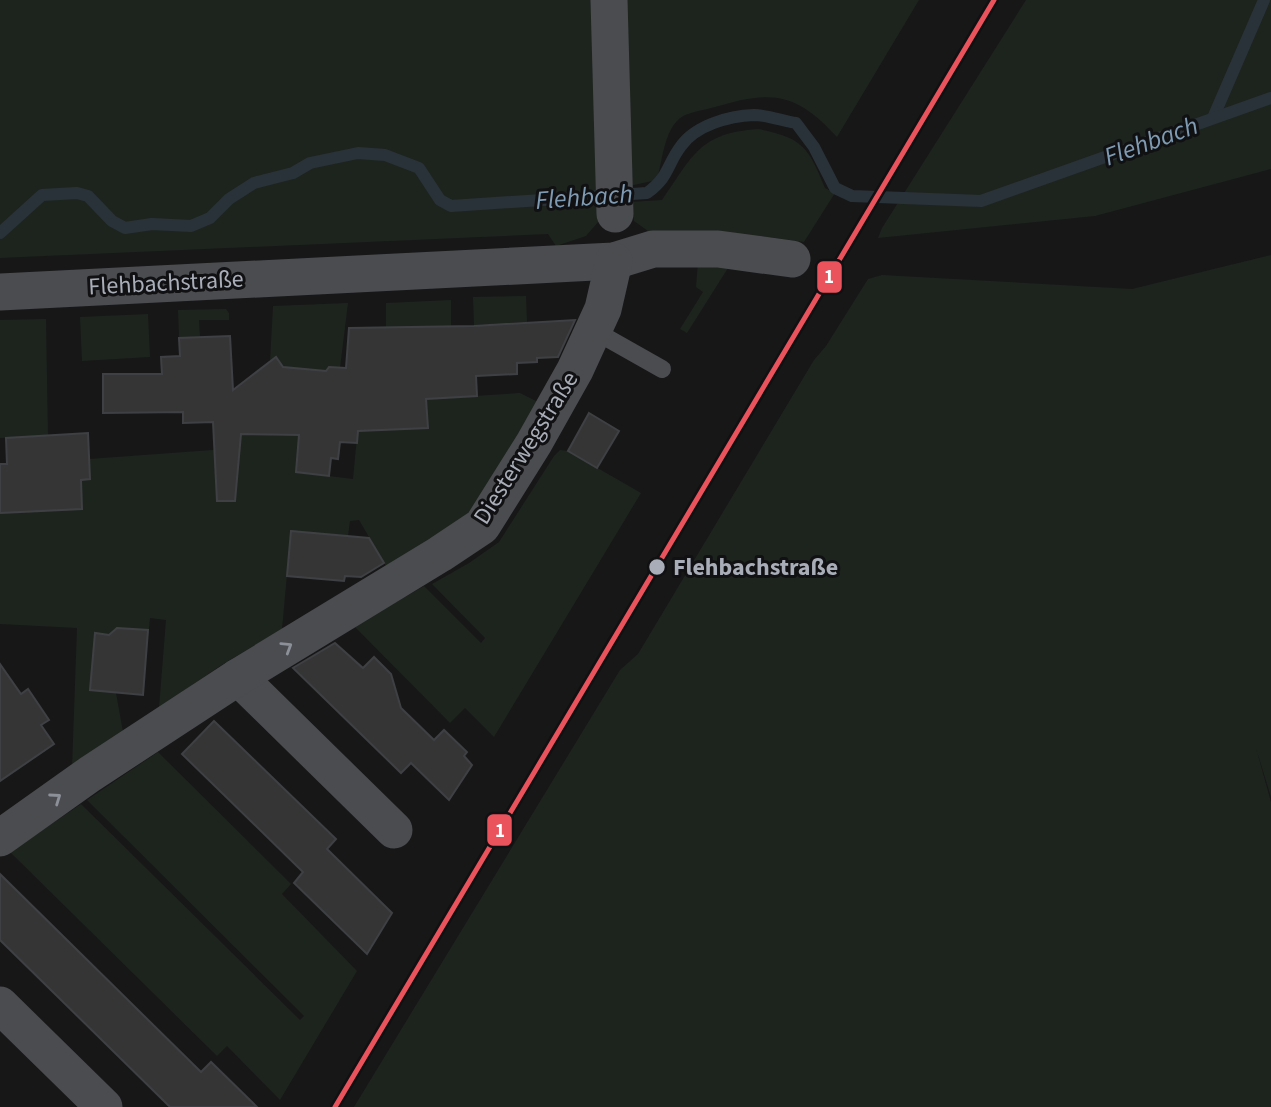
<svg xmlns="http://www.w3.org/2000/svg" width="1271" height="1107" font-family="'Source Sans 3',sans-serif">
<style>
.green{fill:#1d241e}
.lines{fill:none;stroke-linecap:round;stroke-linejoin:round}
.stream{stroke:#2a3239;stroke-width:12}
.building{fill:#353536;stroke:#3f4043;stroke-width:2}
.service{stroke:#4b4c50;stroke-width:18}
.minor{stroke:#4b4c50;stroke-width:37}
.tram-1-casing{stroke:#111113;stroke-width:10}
.tram-1{stroke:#ea525c;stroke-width:5}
.oneway{stroke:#8c9099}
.stop-dot{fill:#a8adb8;stroke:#111113;stroke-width:2.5}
.labels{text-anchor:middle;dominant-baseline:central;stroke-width:6;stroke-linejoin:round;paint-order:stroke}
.street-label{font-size:24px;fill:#a8adb8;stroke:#111113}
.stop-label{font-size:24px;font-weight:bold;fill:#a8adb8;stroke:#111113;text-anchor:start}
.water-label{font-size:26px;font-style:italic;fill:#7f9bb3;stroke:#111113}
.line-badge{stroke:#111113;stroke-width:2.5}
.badge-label{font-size:19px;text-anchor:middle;font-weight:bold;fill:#fff}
</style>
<rect width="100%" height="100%" fill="#171717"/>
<g class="green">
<polygon points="0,0 594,0 599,221 586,236 556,246 548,234 0,258"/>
<path d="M 621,0 L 919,0 L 837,137 C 796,92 772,90 715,107 C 705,110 687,112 679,119 C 664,132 662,162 657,180 L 629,186 Z"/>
<polygon points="1026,0 1271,0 1271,169 1095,216 878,238 882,228"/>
<path d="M 758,129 C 803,138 808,147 825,188 L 835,193 L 804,242 L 760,236 L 648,231 L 634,221 L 630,202 L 662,200 C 693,156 699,133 758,129 Z"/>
<polygon points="1271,255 1271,797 1256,748 1271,802 1271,1107 354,1107 620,670 638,654 814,360 826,346 868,279 882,275 1132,289"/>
<polygon points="698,262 728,268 687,333 680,329 703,292 696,287"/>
<polygon points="526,296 527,322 474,325 473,297"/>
<polygon points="451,300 451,327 386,329 386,303"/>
<polygon points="348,303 340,368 329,367 326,371 283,367 280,363 270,362 273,306"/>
<polygon points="226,309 229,313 229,320 199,320 200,337 179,338 178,310"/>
<polygon points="148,314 150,357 82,361 80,317"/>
<polygon points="46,319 48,436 0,438 0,320"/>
<polygon points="364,363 391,430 427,428 426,399 520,393 538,402 481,497 467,515 447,530 386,566 359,520 350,521 348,536 291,531 282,629 220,666 159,708 166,620 150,618 148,638 131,636 127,629 117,628 113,635 96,634 92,690 116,693 123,732 72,768 77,628 0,624 0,513 82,509 81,480 90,479 89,459 240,448 241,434 299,436 296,472 353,479"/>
<polygon points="560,450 568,451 641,493 494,737 465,708 450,723 354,626 424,586 481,643 485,638 432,584 469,563 499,542 554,456"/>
<polygon points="158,752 291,884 282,894 357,971 280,1100 227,1046 217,1056 10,852 81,804 300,1020 304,1016 87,800"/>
</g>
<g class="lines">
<g class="stream">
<polyline points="1213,118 1264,0"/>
<path d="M 0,233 L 42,195 L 77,193 L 88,196 L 112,221 L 125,228 L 152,224 L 191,226 L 210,218 L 229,199 L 254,183 L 293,173 L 310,163 L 358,153 L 385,155 L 419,168 L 440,200 L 451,206 L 647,193 C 670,176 666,166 681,146 C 696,125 729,116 754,115 C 767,115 783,121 796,123 L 814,147 L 835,188 L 852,196 L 981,201 L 1271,98"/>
</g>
</g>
<g class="building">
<polygon points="575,320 558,357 537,358 537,362 517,363 517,374 476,376 477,396 426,399 428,428 358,431 357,443 340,442 338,459 331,458 329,476 296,472 299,435 241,434 235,501 217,501 213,422 183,423 183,412 103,413 103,374 162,374 161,357 180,356 179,338 230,336 233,390 276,357 283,367 326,371 329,367 346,368 349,328 474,326"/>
<polygon points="589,413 619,431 597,468 568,451"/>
<polygon points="88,433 90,479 81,480 82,509 0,513 0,464 7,464 6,438"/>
<polygon points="291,531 369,538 384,563 361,577 345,576 344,581 287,576"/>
<polygon points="117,628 148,630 143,695 90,690 95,633 109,635"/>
<polygon points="335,643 363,668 374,657 391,674 401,708 434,740 444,730 467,752 464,756 472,765 449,800 411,763 401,773 293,668"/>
<polygon points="0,664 21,694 28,689 49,720 41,725 54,744 0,781"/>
<polygon points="214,721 336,839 327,849 392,913 367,954 294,883 303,872 182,754"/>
<polygon points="0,874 201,1072 211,1062 257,1107 170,1107 0,940"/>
</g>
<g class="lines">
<polyline class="service" points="593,330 662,369"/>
<g class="minor">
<polyline points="609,0 615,214"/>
<polyline points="0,292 614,261 653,249 718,249 792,259"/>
<polyline points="238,677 394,830"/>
<polyline points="0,838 90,774 238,677 440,554 482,526 534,443 575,370 603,309 614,261"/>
<polyline points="0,1005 104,1107"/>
</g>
<defs>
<polyline id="tram-1" points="335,1107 994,0"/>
</defs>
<use href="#tram-1" class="tram-1-casing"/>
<use href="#tram-1" class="tram-1"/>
</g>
<defs><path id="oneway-chevron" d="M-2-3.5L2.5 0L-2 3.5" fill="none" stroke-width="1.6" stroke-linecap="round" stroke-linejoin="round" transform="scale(1.75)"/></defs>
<g class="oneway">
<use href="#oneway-chevron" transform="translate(287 647) rotate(-32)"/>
<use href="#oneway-chevron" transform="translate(56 798) rotate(-35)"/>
</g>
<circle class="stop-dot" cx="657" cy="567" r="9"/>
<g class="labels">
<g class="street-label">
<text transform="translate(166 283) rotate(-3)">Flehbachstraße</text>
<text transform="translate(526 448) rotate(-58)">Diesterwegstraße</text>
</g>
<g class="stop-label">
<text x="673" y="567">Flehbachstraße</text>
</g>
<g class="water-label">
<text transform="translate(1151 141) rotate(-20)">Flehbach</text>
<text transform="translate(584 197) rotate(-4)">Flehbach</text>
</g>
</g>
<g class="line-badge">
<rect x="816" y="260" width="27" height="34" rx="7" fill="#ea525c"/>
<rect x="486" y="813" width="27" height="34" rx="7" fill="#ea525c"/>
</g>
<g class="badge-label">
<text x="829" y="283">1</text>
<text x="500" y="837">1</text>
</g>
</svg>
